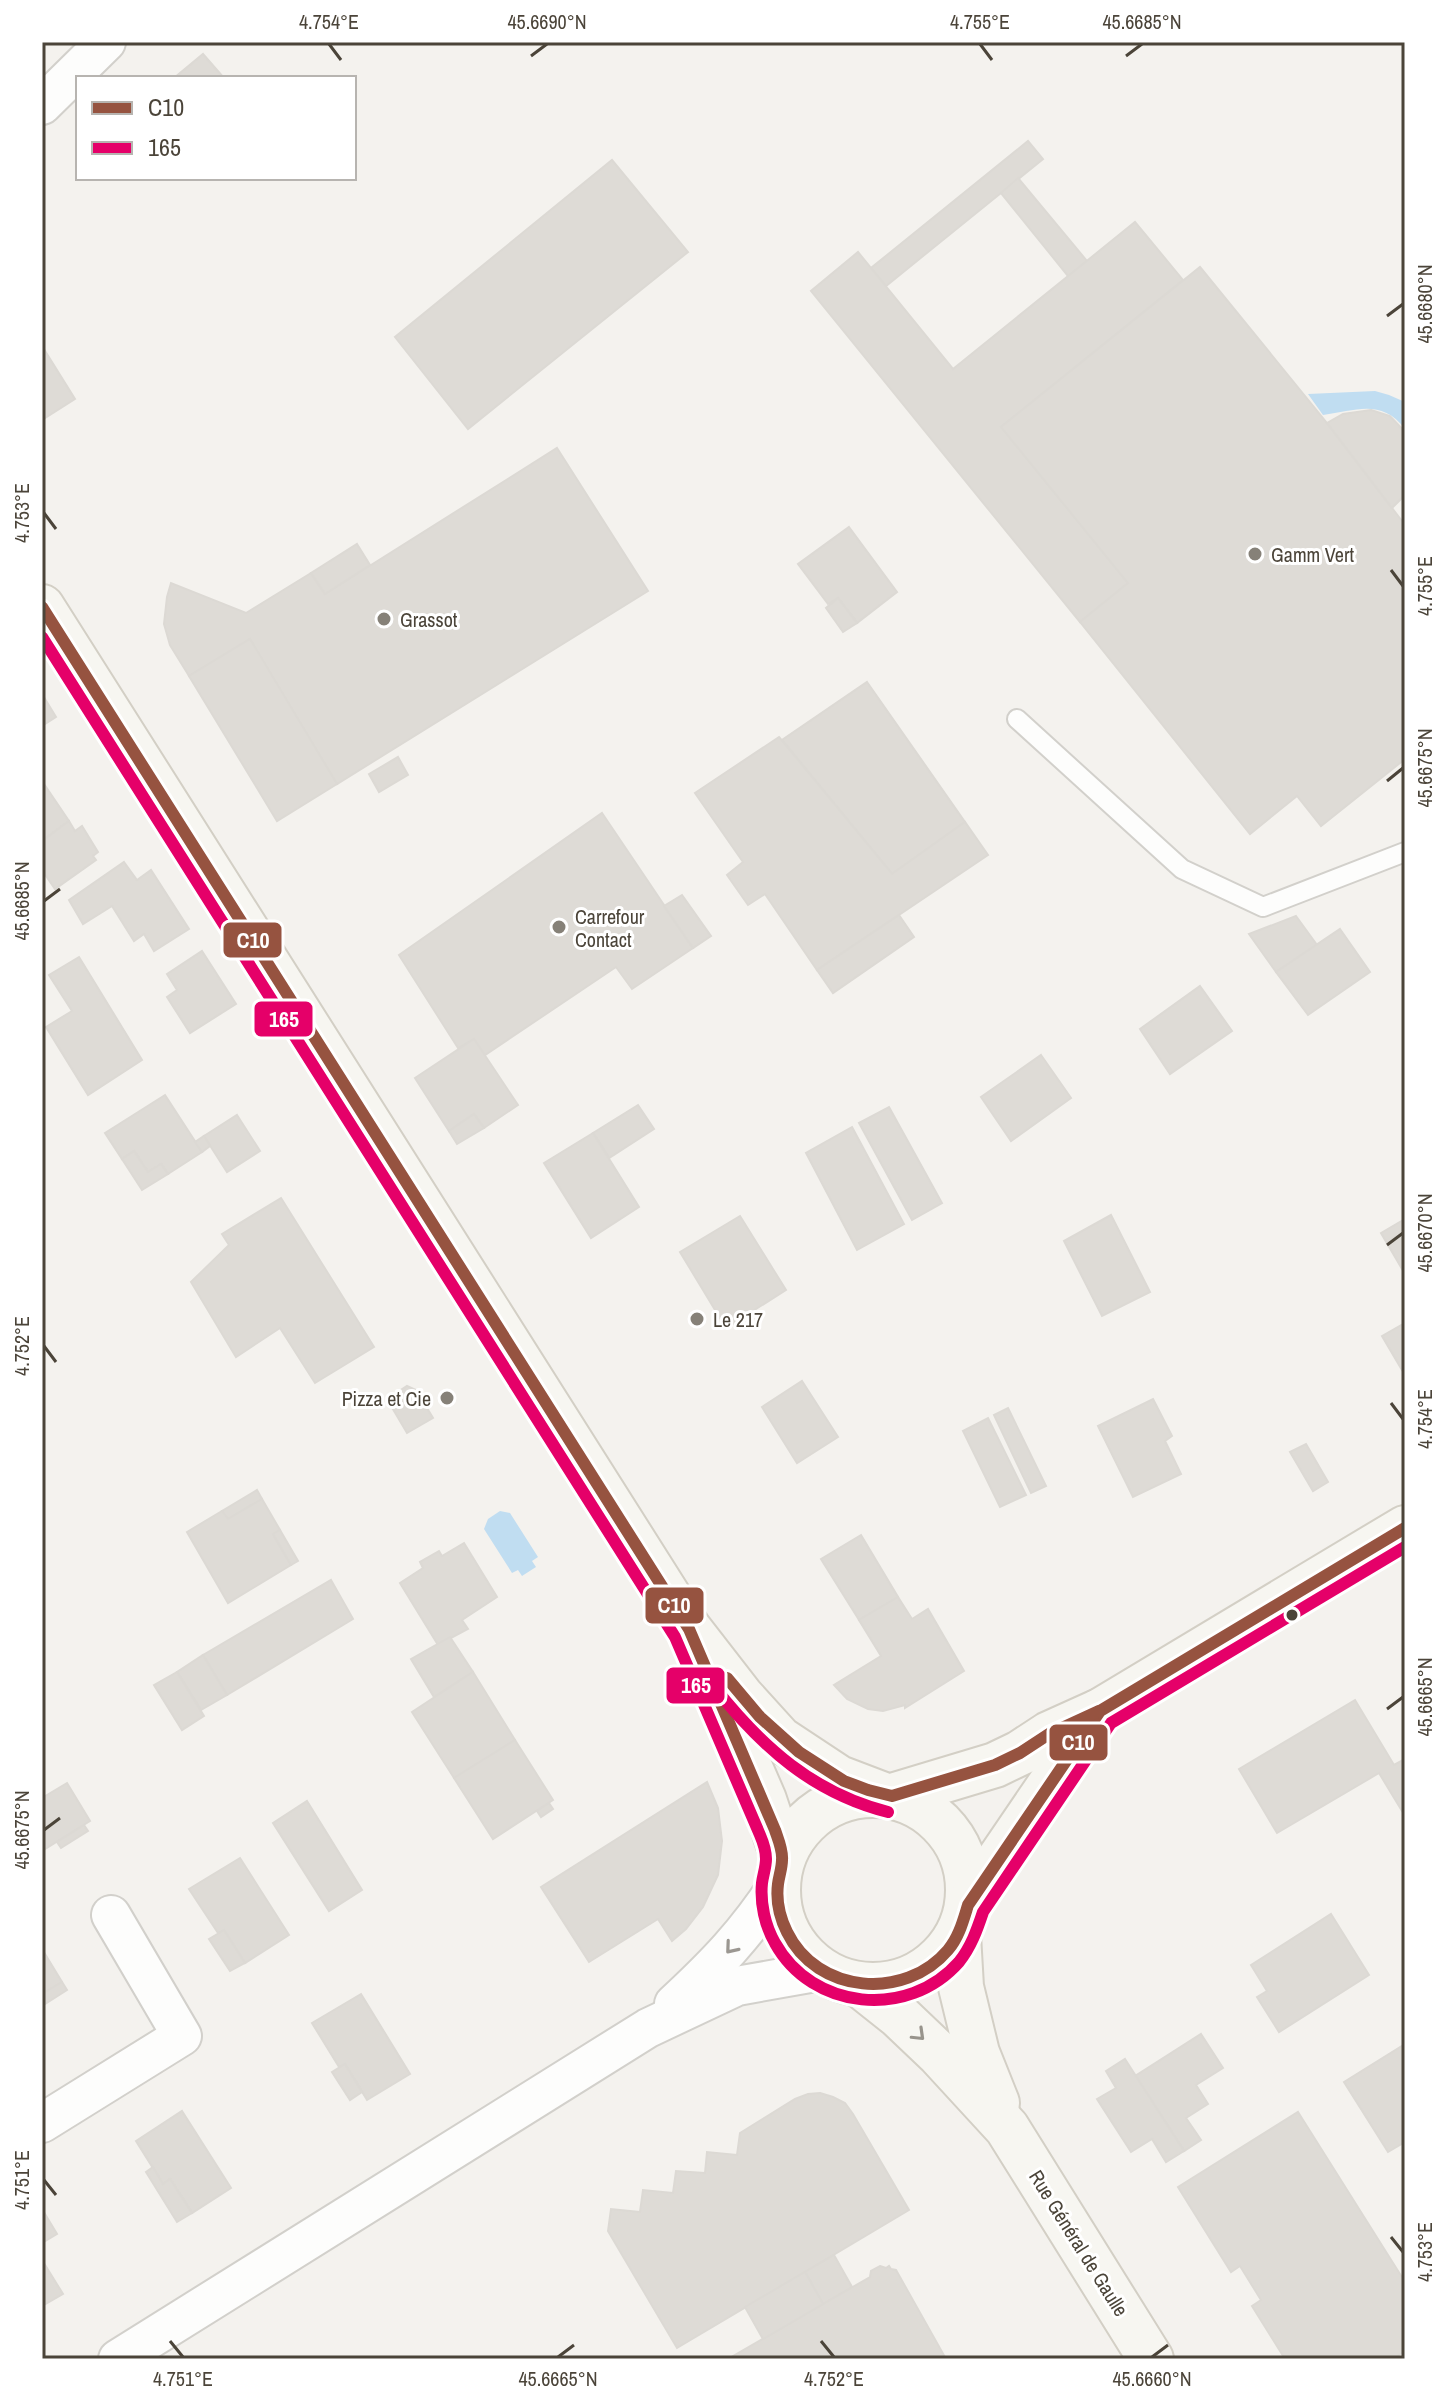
<svg xmlns="http://www.w3.org/2000/svg" width="1447" height="2401" font-family="'Archivo Narrow',sans-serif">
<style>
.water{fill:#c0ddf1}
.building{fill:#dedbd6;stroke:#dcd9d4;stroke-width:2}
.lines{fill:none;stroke-linecap:round;stroke-linejoin:round}
.lane-casing{stroke:#d2d0cb;stroke-width:22}
.street-casing{stroke:#d2d0cb;stroke-width:42}
.secondary-casing{stroke:#d3cfc5;stroke-width:48}
.lane{stroke:#fdfdfc;stroke-width:18}
.street{stroke:#fdfdfc;stroke-width:38}
.secondary{stroke:#f7f6f1;stroke-width:44}
.bus-1-casing{stroke:#fff;stroke-width:18}
.bus-2-casing{stroke:#fff;stroke-width:18}
.bus-1{stroke:#965340;stroke-width:12}
.bus-2{stroke:#e50069;stroke-width:12}
.oneway{stroke:#9b9791}
.oneway2{stroke:#98948c}
.ticks{fill:none;stroke:#4b4439;stroke-width:3}
.poi-dot{fill:#868178;stroke:#fff;stroke-width:3}
.bus-dot{fill:#4b4439;stroke:#fff;stroke-width:3}
.labels{text-anchor:middle;dominant-baseline:central;stroke-width:6;stroke-linejoin:round;paint-order:stroke}
.poi-label{font-size:20px;fill:#4b4439;stroke:#fff;text-anchor:start}
.street-label{font-size:20px;fill:#4b4439;stroke:#fff}
.line-badge{stroke:#fff;stroke-width:3}
.badge-label{font-size:22px;text-anchor:middle;font-weight:bold;fill:#fff}
.neatline{fill:none;stroke:#4b4439;stroke-width:3}
.ticks-label{font-size:20px;text-anchor:middle;fill:#4b4439}
</style>
<rect width="100%" height="100%" fill="#f4f2ee"/>
<g class="water">
<path d="M 1375,391 L 1389,395 L 1405,402 L 1405,429 C 1381,398 1356,411 1323,415 L 1308,394 Z"/>
<polygon points="500,1511 510,1513 538,1557 532,1561 536,1567 522,1576 518,1570 512,1573 484,1529 488,1519"/>
</g>
<g class="building">
<polygon points="203,54 224,78 174,78"/>
<polygon points="1028,141 1043,159 886,286 871,268"/>
<polygon points="612,160 688,252 468,429 395,337"/>
<polygon points="1018,178 1087,261 1068,276 1001,193"/>
<polygon points="1135,222 1183,280 1001,427 1128,583 1080,622 811,291 858,252 953,369"/>
<polygon points="1200,267 1327,423 1405,525 1405,759 1321,826 1297,796 1250,834 1080,622 1128,583 1001,427"/>
<polygon points="42,346 75,399 42,420"/>
<polygon points="1371,410 1390,416 1405,432 1405,495 1392,508 1327,423 1343,414"/>
<polygon points="557,448 648,591 337,784 250,639 189,676 170,645 164,624 167,597 171,583 246,613 311,573 325,594"/>
<polygon points="849,527 897,592 857,623 838,598 828,604 798,564"/>
<polygon points="357,544 370,565 325,594 311,573"/>
<polygon points="838,598 857,623 843,632 826,608"/>
<polygon points="250,639 337,784 277,821 189,676"/>
<polygon points="867,682 965,822 892,874 782,740"/>
<polygon points="42,694 56,717 42,726"/>
<polygon points="779,737 892,874 965,822 988,855 817,970 765,894 748,905 727,875 743,862 695,793"/>
<polygon points="398,757 408,775 379,792 369,774"/>
<polygon points="42,781 69,821 42,841"/>
<polygon points="602,813 693,948 632,989 616,967 485,1055 474,1039 458,1048 399,955"/>
<polygon points="69,821 75,831 82,826 98,852 93,856 96,860 55,889 42,870 42,841"/>
<polygon points="124,862 137,880 151,870 189,929 154,951 144,934 134,941 112,906 83,924 69,900"/>
<polygon points="682,895 711,936 693,948 664,906"/>
<polygon points="899,915 914,937 833,993 817,970"/>
<polygon points="1296,916 1317,945 1276,972 1249,934"/>
<polygon points="1340,929 1370,972 1308,1015 1276,972"/>
<polygon points="202,951 236,1004 190,1033 167,997 177,990 167,974"/>
<polygon points="79,957 142,1060 88,1095 46,1027 72,1011 49,975"/>
<polygon points="1200,986 1232,1031 1170,1074 1140,1029"/>
<polygon points="474,1039 518,1105 484,1128 474,1114 449,1131 415,1078"/>
<polygon points="1041,1055 1071,1098 1011,1141 981,1097"/>
<polygon points="165,1095 202,1152 168,1174 161,1164 148,1172 134,1151 122,1159 105,1133"/>
<polygon points="638,1105 654,1129 609,1158 593,1133"/>
<polygon points="889,1107 942,1203 912,1220 859,1123"/>
<polygon points="474,1114 484,1128 457,1144 449,1131"/>
<polygon points="237,1115 260,1151 227,1172 204,1136"/>
<polygon points="852,1127 904,1224 857,1250 806,1153"/>
<polygon points="593,1133 639,1207 591,1238 544,1163"/>
<polygon points="204,1136 210,1146 202,1152 195,1142"/>
<polygon points="134,1151 148,1172 161,1164 168,1174 142,1190 122,1159"/>
<polygon points="281,1198 374,1347 315,1383 280,1328 236,1357 191,1282 229,1245 222,1234"/>
<polygon points="1111,1215 1150,1292 1102,1316 1064,1241"/>
<polygon points="740,1216 786,1290 726,1328 680,1252"/>
<polygon points="1405,1219 1405,1274 1381,1233"/>
<polygon points="1405,1323 1405,1368 1402,1370 1382,1336"/>
<polygon points="802,1381 838,1437 797,1463 762,1407"/>
<polygon points="407,1386 416,1390 433,1418 407,1433 387,1399"/>
<polygon points="1153,1399 1172,1436 1165,1441 1181,1474 1133,1497 1098,1426"/>
<polygon points="1008,1408 1046,1486 1031,1493 994,1415"/>
<polygon points="988,1418 1026,1495 1000,1507 963,1431"/>
<polygon points="1306,1444 1328,1482 1313,1491 1290,1452"/>
<polygon points="257,1490 262,1499 228,1519 222,1511"/>
<polygon points="262,1499 280,1530 273,1534 291,1565 228,1603 187,1532 222,1511 228,1519"/>
<polygon points="280,1530 298,1561 291,1565 273,1534"/>
<polygon points="861,1535 898,1597 859,1620 821,1559"/>
<polygon points="464,1543 497,1597 462,1620 468,1629 438,1645 400,1583 423,1568 420,1562 439,1551 442,1556"/>
<polygon points="331,1580 353,1619 227,1695 203,1655"/>
<polygon points="898,1597 912,1619 928,1609 964,1671 905,1708 905,1705 883,1711 868,1709 847,1699 834,1685 881,1656 859,1620"/>
<polygon points="450,1637 473,1672 434,1697 411,1659"/>
<polygon points="203,1655 227,1695 201,1710 177,1672"/>
<polygon points="177,1672 204,1716 182,1730 154,1685"/>
<polygon points="473,1672 515,1740 454,1778 412,1712"/>
<polygon points="1355,1700 1394,1765 1405,1759 1405,1816 1379,1773 1277,1833 1239,1769"/>
<polygon points="515,1740 553,1800 493,1839 454,1778"/>
<polygon points="707,1782 718,1808 722,1841 718,1875 703,1907 686,1929 672,1941 658,1919 589,1962 541,1887"/>
<polygon points="67,1783 90,1821 42,1851 42,1798"/>
<polygon points="307,1801 362,1890 329,1911 273,1823"/>
<polygon points="549,1803 553,1809 541,1817 537,1811"/>
<polygon points="84,1825 88,1831 61,1848 57,1842"/>
<polygon points="240,1858 289,1935 245,1963 224,1930 218,1933 189,1889"/>
<polygon points="1331,1914 1369,1975 1279,2032 1257,1997 1267,1991 1251,1965"/>
<polygon points="224,1930 245,1963 230,1971 209,1939"/>
<polygon points="42,1949 62,1982 42,1994"/>
<polygon points="62,1982 67,1990 42,2006 42,1994"/>
<polygon points="361,1994 410,2074 367,2100 345,2064 339,2067 312,2023"/>
<polygon points="1201,2034 1223,2068 1196,2085 1208,2104 1186,2118 1201,2140 1184,2151 1135,2076"/>
<polygon points="1405,2044 1405,2142 1388,2152 1344,2082"/>
<polygon points="1125,2059 1184,2151 1166,2162 1152,2139 1131,2152 1097,2099 1116,2088 1106,2071"/>
<polygon points="345,2064 362,2092 350,2100 332,2072"/>
<polygon points="820,2093 833,2097 845,2103 853,2114 909,2210 677,2348 608,2231 611,2209 640,2212 643,2190 673,2193 676,2171 705,2173 707,2152 737,2155 740,2133 795,2099 808,2094"/>
<polygon points="182,2111 231,2188 192,2213 170,2179 163,2184 136,2141"/>
<polygon points="1298,2112 1405,2282 1405,2351 1393,2359 1285,2359 1252,2306 1261,2300 1240,2266 1231,2272 1178,2187"/>
<polygon points="153,2167 163,2184 170,2179 192,2213 177,2222 146,2172"/>
<polygon points="42,2209 57,2234 42,2243"/>
<polygon points="834,2255 852,2287 823,2304 805,2272"/>
<polygon points="42,2260 63,2294 42,2306"/>
<polygon points="880,2266 886,2268 889,2266 891,2269 896,2270 946,2359 728,2359 870,2277 871,2271"/>
<polygon points="805,2272 823,2304 763,2339 745,2307"/>
</g>
<g class="lines">
<defs>
<polyline id="lane" points="1017,719 1182,869 1263,907 1405,852"/>
<g id="street">
<polyline points="42,105 106,42"/>
<path d="M 674,2004 C 716,1965 746,1934 778,1885"/>
<polyline points="42,2123 182,2036 111,1915"/>
<polyline points="118,2359 648,2028 737,1986 821,1971"/>
</g>
<g id="secondary">
<polyline points="42,607 689,1629 741,1696 780,1739 839,1778 881,1794"/>
<polyline points="713,1682 764,1800 783,1857"/>
<circle cx="873" cy="1890" r="95"/>
<polyline points="892,1796 995,1765 1020,1753 1049,1734 1100,1711 1405,1528"/>
<polyline points="968,1905 1100,1711"/>
<polyline points="958,1935 961,1987 977,2053 997,2103"/>
<polyline points="860,1985 899,2016 939,2054 1007,2128 1151,2359"/>
</g>
</defs>
<use href="#lane" class="lane-casing"/>
<use href="#street" class="street-casing"/>
<use href="#secondary" class="secondary-casing"/>
<use href="#lane" class="lane"/>
<use href="#street" class="street"/>
<use href="#secondary" class="secondary"/>
<defs>
<g id="bus-1">
<path d="M 42,607 L 689,1629 L 775,1830 C 778,1839 783,1850 782,1860 C 782,1868 779,1876 778,1884 C 776,1900 780,1918 787,1932 C 817,1994 905,2001 948,1950 C 959,1937 963,1921 968,1905 L 1100,1711 L 1405,1528"/>
<polyline points="727,1678 760,1717 799,1752 844,1781 868,1790 892,1796 995,1765 1020,1753 1049,1734 1099,1711"/>
</g>
<g id="bus-2">
<path d="M 42,637 L 675,1637 L 760,1835 C 763,1842 766,1851 766,1859 C 766,1867 763,1875 762,1883 C 760,1903 765,1926 775,1943 C 812,2010 908,2020 959,1962 C 971,1947 977,1930 983,1912 L 1111,1723 L 1405,1547"/>
<path d="M 715,1688 C 762,1747 813,1793 888,1812"/>
</g>
</defs>
<use href="#bus-1" class="bus-1-casing"/>
<use href="#bus-2" class="bus-2-casing"/>
<use href="#bus-1" class="bus-1"/>
<use href="#bus-2" class="bus-2"/>
</g>
<defs><path id="oneway-chevron" d="M-2-3.5L2.5 0L-2 3.5" fill="none" stroke-width="1.6" stroke-linecap="round" stroke-linejoin="round" transform="scale(2)"/></defs>
<use class="oneway" href="#oneway-chevron" transform="translate(731 1948) rotate(130)"/>
<use class="oneway2" href="#oneway-chevron" transform="translate(919 2035) rotate(44)"/>
<path class="ticks" d="M 329,44 L 341,60M 980,44 L 992,60M 531,56 L 547,44M 1126,56 L 1142,44M 1387,316 L 1403,304M 44,513 L 56,529M 1391,570 L 1403,586M 1387,781 L 1403,768M 44,901 L 60,889M 1387,1245 L 1403,1233M 44,1346 L 56,1362M 1391,1403 L 1403,1419M 1387,1709 L 1403,1697M 44,1830 L 60,1818M 44,2180 L 56,2195M 1391,2237 L 1403,2252M 170,2341 L 183,2357M 821,2341 L 834,2357M 558,2357 L 574,2345M 1152,2357 L 1168,2345"/>
<g class="poi-dot">
<circle cx="1255" cy="554" r="8"/>
<circle cx="384" cy="619" r="8"/>
<circle cx="559" cy="927" r="8"/>
<circle cx="697" cy="1319" r="8"/>
<circle cx="447" cy="1398" r="8"/>
</g>
<circle class="bus-dot" cx="1292" cy="1615" r="7"/>
<g class="labels">
<g class="poi-label">
<text x="1271" y="554">Gamm Vert</text>
<text x="400" y="619">Grassot</text>
<text x="575" y="916">Carrefour<tspan x="575" dy="23">Contact</tspan></text>
<text x="713" y="1319">Le 217</text>
<text x="431" y="1398" text-anchor="end">Pizza et Cie</text>
</g>
<g class="street-label">
<text transform="translate(1079 2243) rotate(58)">Rue Général de Gaulle</text>
</g>
</g>
<g class="line-badge">
<rect x="222" y="921" width="61" height="38" rx="8" fill="#965340"/>
<rect x="253" y="1000" width="61" height="38" rx="8" fill="#e50069"/>
<rect x="644" y="1586" width="61" height="39" rx="8" fill="#965340"/>
<rect x="665" y="1666" width="61" height="39" rx="8" fill="#e50069"/>
<rect x="1048" y="1723" width="61" height="39" rx="8" fill="#965340"/>
</g>
<g class="badge-label">
<text x="253" y="948">C10</text>
<text x="284" y="1027">165</text>
<text x="674" y="1613">C10</text>
<text x="696" y="1693">165</text>
<text x="1078" y="1750">C10</text>
</g>
<rect width="1447" height="2401" fill="none" stroke="#ffffff" stroke-width="88"/>
<rect x="76" y="76" width="280" height="104" fill="#ffffff" stroke="#b7b4b0" stroke-width="2"/>
<rect x="92" y="102" width="40" height="12" fill="#965340" stroke="#b7b4b0" stroke-width="2"/>
<text x="148" y="116" font-size="24" fill="#4b4439">C10</text>
<rect x="92" y="142" width="40" height="12" fill="#e50069" stroke="#b7b4b0" stroke-width="2"/>
<text x="148" y="156" font-size="24" fill="#4b4439">165</text>
<rect x="44" y="44" width="1359" height="2313" class="neatline"/>
<g class="ticks-label">
<text x="329" y="29">4.754°E</text>
<text x="547" y="29">45.6690°N</text>
<text x="980" y="29">4.755°E</text>
<text x="1142" y="29">45.6685°N</text>
<text transform="translate(1425 304) rotate(-90)" y="7">45.6680°N</text>
<text transform="translate(22 513) rotate(-90)" y="7">4.753°E</text>
<text transform="translate(1425 586) rotate(-90)" y="7">4.755°E</text>
<text transform="translate(1425 768) rotate(-90)" y="7">45.6675°N</text>
<text transform="translate(22 901) rotate(-90)" y="7">45.6685°N</text>
<text transform="translate(1425 1233) rotate(-90)" y="7">45.6670°N</text>
<text transform="translate(22 1346) rotate(-90)" y="7">4.752°E</text>
<text transform="translate(1425 1419) rotate(-90)" y="7">4.754°E</text>
<text transform="translate(1425 1697) rotate(-90)" y="7">45.6665°N</text>
<text transform="translate(22 1830) rotate(-90)" y="7">45.6675°N</text>
<text transform="translate(22 2180) rotate(-90)" y="7">4.751°E</text>
<text transform="translate(1425 2252) rotate(-90)" y="7">4.753°E</text>
<text x="183" y="2386">4.751°E</text>
<text x="558" y="2386">45.6665°N</text>
<text x="834" y="2386">4.752°E</text>
<text x="1152" y="2386">45.6660°N</text>
</g>
</svg>
